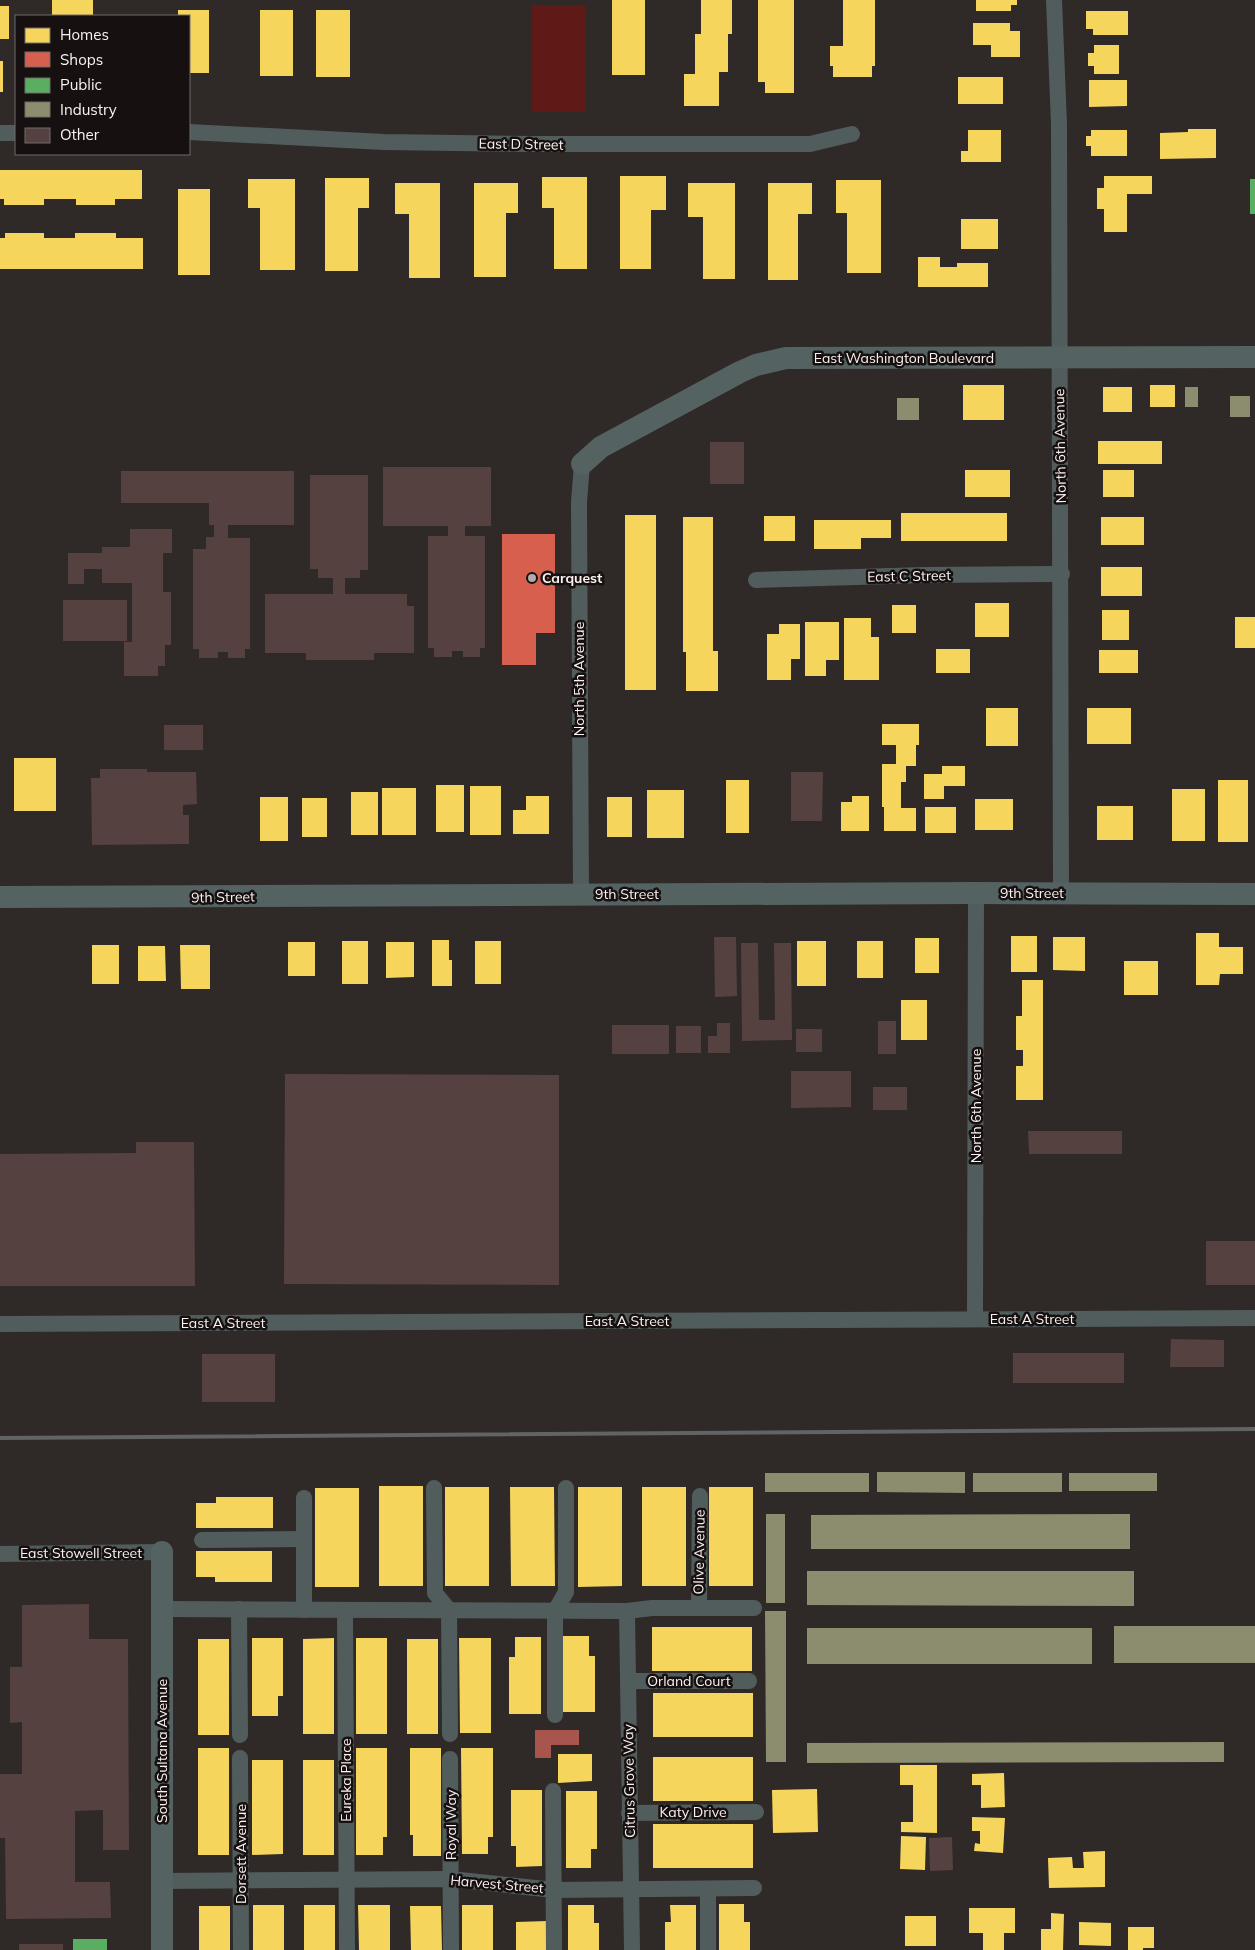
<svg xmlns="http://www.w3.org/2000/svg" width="1255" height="1950" font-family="Mulish,sans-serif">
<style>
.green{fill:#5f1a18}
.water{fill:#a8554d}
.homes{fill:#f6d55c}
.shops{fill:#d6604d}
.public{fill:#5aae61}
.industry{fill:#8c8c6e}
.building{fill:#554240}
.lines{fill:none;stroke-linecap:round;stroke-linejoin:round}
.street{stroke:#515d5c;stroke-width:16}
.secondary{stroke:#546362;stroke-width:22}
.rail{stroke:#616464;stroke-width:4}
.poi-dot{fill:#b3abaa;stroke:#161110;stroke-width:2}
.labels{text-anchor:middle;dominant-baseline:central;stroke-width:5;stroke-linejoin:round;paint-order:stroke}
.street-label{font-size:14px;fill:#faf1f0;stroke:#161110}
.poi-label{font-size:14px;font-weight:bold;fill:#faf1f0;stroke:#161110;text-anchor:start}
</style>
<rect width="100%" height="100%" fill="#2f2928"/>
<rect class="green" x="532" y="5" width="54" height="107"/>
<polygon class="water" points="535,1730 579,1730 579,1745 551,1745 551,1758 535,1758"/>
<g class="homes">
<rect x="52" y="0" width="41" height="16"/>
<rect x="612" y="0" width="33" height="75"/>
<polygon points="701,0 732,0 732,34 728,34 728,72 719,72 719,106 684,106 684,74 695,74 695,34 701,34"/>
<polygon points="758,0 794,0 794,93 765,93 765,82 758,82"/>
<polygon points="843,0 875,0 875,66 872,66 872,77 833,77 833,66 830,66 830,46 843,46"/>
<polygon points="976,0 1017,0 1017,5 1011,5 1011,11 976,11"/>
<rect x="0" y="6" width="9" height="33"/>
<polygon points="178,10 209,10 209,73 189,73 189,16 178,16"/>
<rect x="260" y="10" width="33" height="66"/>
<rect x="316" y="10" width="34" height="67"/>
<polygon points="1086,11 1128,11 1128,35 1093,35 1093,29 1086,29"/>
<polygon points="973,23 1010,23 1010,31 1020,31 1020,57 991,57 991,45 973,45"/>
<polygon points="1094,45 1119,45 1119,74 1094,74 1094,66 1088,66 1088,53 1094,53"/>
<rect x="0" y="61" width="3" height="31"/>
<rect x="958" y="77" width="45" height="27"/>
<polygon points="1089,80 1127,80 1127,106 1089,107"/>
<polygon points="1188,129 1216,129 1216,158 1160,159 1160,133 1188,132"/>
<polygon points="968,130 1001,130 1001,162 961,162 961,151 968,151"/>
<polygon points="1091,130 1127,130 1127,156 1091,156 1091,146 1086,146 1086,136 1091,136"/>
<polygon points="0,170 142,170 142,199 115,199 115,205 76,205 76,199 44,199 44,205 4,205 4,199 0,199"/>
<polygon points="620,176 666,176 666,210 651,210 651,269 620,269"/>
<polygon points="1104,176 1152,176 1152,194 1127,194 1127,232 1104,232 1104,209 1097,209 1097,188 1104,188"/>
<polygon points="542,177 587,177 587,269 554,269 554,208 542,208"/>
<polygon points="325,178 369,178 369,208 358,208 358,271 325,271"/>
<polygon points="248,179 295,179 295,270 260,270 260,208 248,208"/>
<polygon points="836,180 881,180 881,273 847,273 847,213 836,213"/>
<polygon points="395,183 440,183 440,278 409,278 409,214 395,214"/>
<polygon points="474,183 518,183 518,213 506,213 506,277 474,277"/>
<polygon points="688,183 735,183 735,279 703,279 703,217 688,217"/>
<polygon points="768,183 812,183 812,214 798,214 798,280 768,280"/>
<rect x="178" y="189" width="32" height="86"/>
<rect x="961" y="219" width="37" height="30"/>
<polygon points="5,233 44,233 44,238 75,238 75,233 116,233 116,238 143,238 143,269 0,269 0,238 5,238"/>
<polygon points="918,257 940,257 940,267 957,267 957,263 988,263 988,287 918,287"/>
<rect x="963" y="385" width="41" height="35"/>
<rect x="1150" y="385" width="25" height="22"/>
<rect x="1103" y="387" width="29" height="25"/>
<rect x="1098" y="441" width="64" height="23"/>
<rect x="965" y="470" width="45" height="27"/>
<rect x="1103" y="470" width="31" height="27"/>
<rect x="901" y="513" width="106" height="28"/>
<rect x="625" y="515" width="31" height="175"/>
<rect x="764" y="516" width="31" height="25"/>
<polygon points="683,517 713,517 713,651 718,651 718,691 686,691 686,652 683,652"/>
<rect x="1101" y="517" width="43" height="28"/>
<polygon points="814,520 891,520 891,538 861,538 861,549 814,549"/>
<rect x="1101" y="567" width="41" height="29"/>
<rect x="975" y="603" width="34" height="34"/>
<rect x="892" y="605" width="24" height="28"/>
<rect x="1102" y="610" width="27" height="30"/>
<rect x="1235" y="617" width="20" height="31"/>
<polygon points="844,618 871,618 871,637 879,637 879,680 844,680"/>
<polygon points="805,622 839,622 839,660 826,660 826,676 805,676"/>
<polygon points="779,624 800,624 800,659 791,659 791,680 767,680 767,634 779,634"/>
<rect x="936" y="649" width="34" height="24"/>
<rect x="1099" y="650" width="39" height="23"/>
<rect x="986" y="708" width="32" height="38"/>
<rect x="1087" y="708" width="44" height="36"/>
<polygon points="882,724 919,724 919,745 916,745 916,766 906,766 906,782 901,782 901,808 916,808 916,831 884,831 884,807 882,807 882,764 896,764 896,745 882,745"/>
<rect x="14" y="758" width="42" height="53"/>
<polygon points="942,766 965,766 965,786 944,786 944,799 924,799 924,774 942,774"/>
<rect x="726" y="780" width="23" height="53"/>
<rect x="1218" y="780" width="30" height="62"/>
<rect x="436" y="785" width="28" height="47"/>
<rect x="470" y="786" width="31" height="49"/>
<rect x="382" y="788" width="34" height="47"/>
<rect x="1172" y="789" width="33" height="52"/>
<rect x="647" y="790" width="37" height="48"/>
<rect x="351" y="792" width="27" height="43"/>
<polygon points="526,796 549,796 549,834 513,834 513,810 526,810"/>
<polygon points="852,796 869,796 869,831 841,831 841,802 852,802"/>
<rect x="260" y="797" width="28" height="44"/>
<rect x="607" y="797" width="25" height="40"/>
<rect x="302" y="798" width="25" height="39"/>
<rect x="975" y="799" width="38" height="31"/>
<rect x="1097" y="806" width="36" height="34"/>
<rect x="925" y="807" width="31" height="26"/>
<polygon points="1196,933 1219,933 1219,947 1243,947 1243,974 1220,974 1219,985 1196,985"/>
<rect x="1011" y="936" width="26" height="36"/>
<polygon points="1053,937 1085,937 1085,971 1053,970"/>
<rect x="915" y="938" width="24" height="35"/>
<polygon points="432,940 449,940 449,960 452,960 452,986 432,986"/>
<rect x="342" y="941" width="26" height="43"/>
<rect x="475" y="941" width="26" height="43"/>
<rect x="797" y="941" width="29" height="45"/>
<rect x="857" y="941" width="26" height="37"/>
<rect x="288" y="942" width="27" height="34"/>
<polygon points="386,942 414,942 414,977 386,978"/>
<rect x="92" y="945" width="27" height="39"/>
<polygon points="180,945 210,945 210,989 181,989"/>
<polygon points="138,946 165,946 166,981 138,981"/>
<rect x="1124" y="961" width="34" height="34"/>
<polygon points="1022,980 1043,980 1043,1100 1016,1100 1016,1066 1023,1066 1023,1050 1016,1050 1016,1016 1022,1016"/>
<rect x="901" y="1000" width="26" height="40"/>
<rect x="379" y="1486" width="44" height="100"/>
<rect x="445" y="1487" width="44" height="99"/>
<polygon points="510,1487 554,1487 555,1586 511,1586"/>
<polygon points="578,1487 622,1487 622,1586 578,1587"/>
<rect x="642" y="1487" width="44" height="99"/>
<rect x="709" y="1487" width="44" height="99"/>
<rect x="315" y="1488" width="44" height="99"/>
<polygon points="216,1497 273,1497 273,1528 196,1528 196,1503 216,1503"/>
<polygon points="196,1551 272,1551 272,1582 215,1582 215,1577 196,1577"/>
<rect x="652" y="1627" width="100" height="44"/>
<polygon points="563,1636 589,1636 589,1656 595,1656 595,1712 563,1712"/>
<polygon points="515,1637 541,1637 541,1714 509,1714 509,1657 515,1657"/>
<polygon points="252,1638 283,1638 283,1696 278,1696 278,1716 252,1716"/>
<polygon points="334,1638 334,1734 303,1734 303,1639"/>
<rect x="356" y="1638" width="31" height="96"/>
<polygon points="459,1638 491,1638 491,1733 460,1733"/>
<rect x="198" y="1639" width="31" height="96"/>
<rect x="407" y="1639" width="31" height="95"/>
<rect x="653" y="1693" width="100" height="44"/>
<rect x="198" y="1748" width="31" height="107"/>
<polygon points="356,1748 387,1748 387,1837 383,1837 383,1855 356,1855"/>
<polygon points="410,1748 441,1748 441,1856 413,1856 413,1835 410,1835"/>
<polygon points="461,1748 493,1748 493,1837 488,1837 488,1854 462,1854"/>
<polygon points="558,1754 592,1754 592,1781 558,1783"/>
<rect x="653" y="1757" width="100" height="44"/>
<polygon points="252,1760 283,1760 283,1854 252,1855"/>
<rect x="303" y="1760" width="31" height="95"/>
<polygon points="900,1765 937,1765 937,1833 901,1832 901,1822 913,1822 913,1785 900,1785"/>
<polygon points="1004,1773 1005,1807 981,1808 981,1785 972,1785 972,1774"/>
<polygon points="817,1789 818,1832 773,1833 772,1790"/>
<polygon points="511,1790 542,1790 542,1866 516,1867 516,1846 511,1846"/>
<polygon points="566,1791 597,1791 597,1849 591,1849 591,1868 566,1868"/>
<polygon points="972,1817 1005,1818 1003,1853 974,1851 975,1843 980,1844 980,1831 972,1831"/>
<rect x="653" y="1824" width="100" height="44"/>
<polygon points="901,1836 926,1837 925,1870 900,1869"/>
<polygon points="1105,1851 1105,1887 1049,1888 1048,1858 1072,1857 1073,1868 1084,1868 1083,1852"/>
<polygon points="719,1904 744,1904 744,1922 750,1922 750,1950 719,1950"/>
<rect x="253" y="1905" width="31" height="45"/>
<rect x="304" y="1905" width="31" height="45"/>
<polygon points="358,1905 390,1905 390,1950 359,1950"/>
<rect x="462" y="1905" width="31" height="45"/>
<polygon points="568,1905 594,1905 594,1923 599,1923 599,1950 568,1950"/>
<polygon points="670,1905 696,1905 696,1950 665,1950 665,1922 671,1922"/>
<rect x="199" y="1906" width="31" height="44"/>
<polygon points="410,1906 441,1906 442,1950 411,1950"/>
<polygon points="969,1908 1015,1908 1015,1933 1004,1933 1004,1950 983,1950 983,1933 969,1933"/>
<polygon points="1051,1913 1064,1914 1063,1950 1041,1950 1041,1929 1051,1929"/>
<rect x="905" y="1916" width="31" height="30"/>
<polygon points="547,1921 547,1950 516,1950 516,1922"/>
<polygon points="1079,1922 1111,1923 1111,1946 1079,1945"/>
<polygon points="1128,1927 1154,1927 1154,1948 1143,1948 1143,1950 1128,1950"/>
</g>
<polygon class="shops" points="502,534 555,534 555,633 536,633 536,665 502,665"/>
<g class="public">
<rect x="1250" y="179" width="5" height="35"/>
<rect x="73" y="1939" width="34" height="11"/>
</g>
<g class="industry">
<rect x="1185" y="387" width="13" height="20"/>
<rect x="1230" y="396" width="20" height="21"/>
<rect x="897" y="398" width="22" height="22"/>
<polygon points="877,1472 965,1472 965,1493 877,1492"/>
<rect x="765" y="1473" width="104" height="19"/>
<rect x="973" y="1473" width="89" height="19"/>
<rect x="1069" y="1473" width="88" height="18"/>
<rect x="766" y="1514" width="19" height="89"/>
<polygon points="1130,1514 1130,1549 811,1549 811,1515"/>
<polygon points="807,1571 1134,1571 1134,1606 807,1605"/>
<polygon points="765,1611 786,1611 786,1762 766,1762"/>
<rect x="1114" y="1626" width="141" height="37"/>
<rect x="807" y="1628" width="285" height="36"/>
<polygon points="1224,1742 1224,1762 807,1763 807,1743"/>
</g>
<g class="building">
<rect x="710" y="442" width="34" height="42"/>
<polygon points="383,467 491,467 491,526 465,526 465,536 485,536 485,648 480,648 480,657 463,657 463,651 452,651 452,657 434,657 434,648 428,648 428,536 448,536 448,526 383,526"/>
<polygon points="121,471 294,471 294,525 228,525 228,538 250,538 250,649 245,649 245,658 228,658 228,652 218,652 218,658 199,658 199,649 193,649 193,549 206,549 206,537 214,537 214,525 209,525 209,503 121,503"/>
<polygon points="310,475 368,475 368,570 360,570 360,578 345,578 345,594 407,594 407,606 414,606 414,653 374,653 374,660 306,660 306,653 265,653 265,594 333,594 333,578 318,578 318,569 310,569"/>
<polygon points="130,529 172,529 172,553 163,553 163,592 171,592 171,645 165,645 165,666 158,666 158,676 124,676 124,642 132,642 132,583 102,583 102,569 84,569 84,584 68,584 68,553 102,553 102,547 130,547"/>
<rect x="63" y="600" width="64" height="41"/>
<rect x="164" y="725" width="39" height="25"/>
<polygon points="100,769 147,769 147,772 196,772 197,804 183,805 183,815 189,815 189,844 92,845 91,778 100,778"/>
<polygon points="791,772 823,772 822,821 791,821"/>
<polygon points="714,937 736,937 737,996 715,997"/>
<polygon points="741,943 758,943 759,1020 775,1020 774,943 791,943 792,1040 742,1041"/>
<rect x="878" y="1021" width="18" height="33"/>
<polygon points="717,1023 730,1023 730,1053 708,1053 708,1036 717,1036"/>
<rect x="612" y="1025" width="57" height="29"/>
<rect x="676" y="1026" width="25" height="27"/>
<rect x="796" y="1029" width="26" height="23"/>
<polygon points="791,1071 851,1071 851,1107 791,1108"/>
<polygon points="285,1074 559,1075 559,1285 284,1284"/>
<rect x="873" y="1087" width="34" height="23"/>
<polygon points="1028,1131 1122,1131 1122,1154 1029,1154"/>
<polygon points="136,1142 194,1142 195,1286 0,1286 0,1154 136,1153"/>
<rect x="1206" y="1241" width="49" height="44"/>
<polygon points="1171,1339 1224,1340 1224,1367 1170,1367"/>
<rect x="1013" y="1353" width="111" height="30"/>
<rect x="202" y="1354" width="73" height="48"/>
<polygon points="89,1604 89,1639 128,1639 129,1850 103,1850 103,1810 75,1811 75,1882 110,1882 111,1918 6,1919 5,1838 0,1838 0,1774 22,1774 22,1722 10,1723 10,1667 22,1667 22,1605"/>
<polygon points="952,1837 953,1870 930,1871 929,1838"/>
<rect x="19" y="1944" width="44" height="6"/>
</g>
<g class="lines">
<g class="street">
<polyline points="1054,0 1059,124 1061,893"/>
<polyline points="189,132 384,142 534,144 810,144 852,134"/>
<polyline points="0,133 16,133"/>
<polyline points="756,580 925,575 1062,574"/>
<polyline points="581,894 579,502 582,464"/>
<polyline points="975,1319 976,893"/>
<polyline points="0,1324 1255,1318"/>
<polyline points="434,1488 435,1593 449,1610 450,1734"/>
<polyline points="202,1540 304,1539"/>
<polyline points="0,1554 162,1552"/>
<polyline points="699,1608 700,1496"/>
<polyline points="162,1609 627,1611 652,1608 754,1608"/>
<polyline points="239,1609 240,1735"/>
<polyline points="304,1610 304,1498"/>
<polyline points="345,1610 347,1950"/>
<polyline points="627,1611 632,1950"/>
<polyline points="628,1681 749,1681"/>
<polyline points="555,1715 555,1611 566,1592 566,1488"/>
<polyline points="240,1758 241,1950"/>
<polyline points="450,1759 451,1950"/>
<polyline points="553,1791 554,1950"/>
<polyline points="629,1813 756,1812"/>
<polyline points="162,1881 451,1879 554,1890 754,1888"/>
<polyline points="708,1889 708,1950"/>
</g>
<g class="secondary">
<polyline points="582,464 601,447 740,372 756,365 786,358 1255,357"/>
<polyline points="0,897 976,893 1255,894"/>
<polyline points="162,1552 162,1950"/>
</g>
<polyline class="rail" points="0,1438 1255,1429"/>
</g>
<circle class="poi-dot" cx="532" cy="578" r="5"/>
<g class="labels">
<g class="street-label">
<text transform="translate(521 144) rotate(1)">East D Street</text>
<text x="904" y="358">East Washington Boulevard</text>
<text transform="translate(1060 446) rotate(-91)">North 6th Avenue</text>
<text transform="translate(909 576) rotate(-1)">East C Street</text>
<text transform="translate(579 679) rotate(-90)">North 5th Avenue</text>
<text x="1032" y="893">9th Street</text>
<text x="627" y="894">9th Street</text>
<text transform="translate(223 897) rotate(-1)">9th Street</text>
<text transform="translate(976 1106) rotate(-90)">North 6th Avenue</text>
<text x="1032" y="1319">East A Street</text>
<text x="627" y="1321">East A Street</text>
<text x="223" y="1323">East A Street</text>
<text transform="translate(699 1552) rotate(-89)">Olive Avenue</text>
<text x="81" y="1553">East Stowell Street</text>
<text x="689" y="1681">Orland Court</text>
<text transform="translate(162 1751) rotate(-90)">South Sultana Avenue</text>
<text transform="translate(346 1780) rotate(-90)">Eureka Place</text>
<text transform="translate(629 1781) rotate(-91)">Citrus Grove Way</text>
<text x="693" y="1812">Katy Drive</text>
<text transform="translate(451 1825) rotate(-90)">Royal Way</text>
<text transform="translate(241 1854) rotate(-90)">Dorsett Avenue</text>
<text transform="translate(497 1884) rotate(5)">Harvest Street</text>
</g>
<g class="poi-label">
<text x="542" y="578">Carquest</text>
</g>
</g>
<rect x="15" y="15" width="175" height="140" fill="#161110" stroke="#716b6a"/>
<rect x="25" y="28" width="25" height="15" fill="#f6d55c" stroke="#716b6a"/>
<text x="60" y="40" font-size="15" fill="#faf1f0">Homes</text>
<rect x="25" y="52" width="25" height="15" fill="#d6604d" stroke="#716b6a"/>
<text x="60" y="65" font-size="15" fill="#faf1f0">Shops</text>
<rect x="25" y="78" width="25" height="15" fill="#5aae61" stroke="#716b6a"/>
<text x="60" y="90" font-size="15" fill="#faf1f0">Public</text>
<rect x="25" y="102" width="25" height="15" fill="#8c8c6e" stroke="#716b6a"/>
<text x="60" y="115" font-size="15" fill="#faf1f0">Industry</text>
<rect x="25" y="128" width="25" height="15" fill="#554240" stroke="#716b6a"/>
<text x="60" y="140" font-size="15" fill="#faf1f0">Other</text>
</svg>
